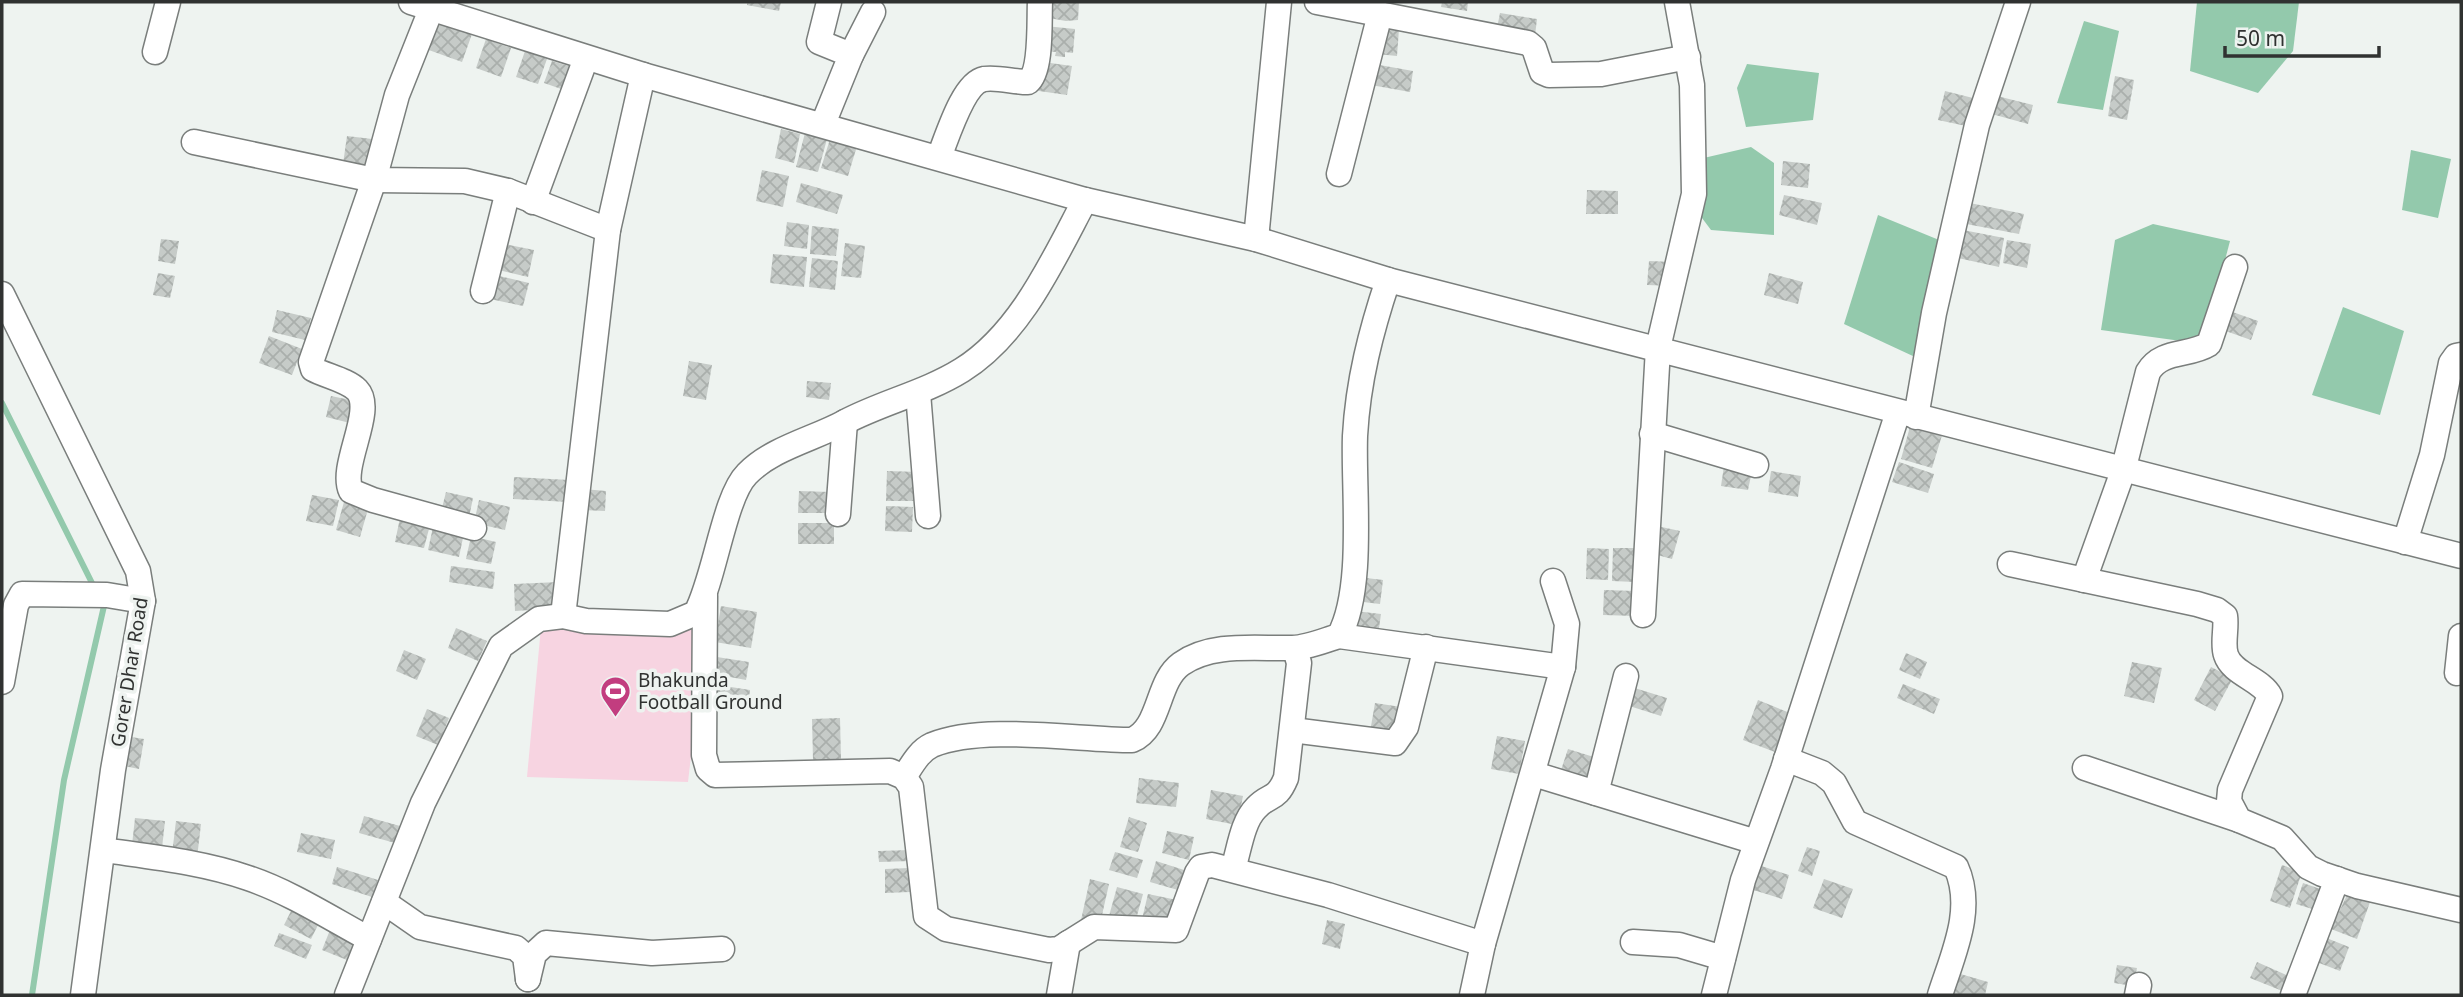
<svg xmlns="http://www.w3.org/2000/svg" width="2463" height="997" font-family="'Noto Sans',sans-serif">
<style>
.pitch{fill:#f7d4e1}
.water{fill:#93c9ac}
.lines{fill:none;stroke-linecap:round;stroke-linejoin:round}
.stream{stroke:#93c9ac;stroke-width:6}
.building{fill:url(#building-cross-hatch)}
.minor-casing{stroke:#7a7e7c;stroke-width:27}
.minor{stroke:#fff;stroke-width:24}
.labels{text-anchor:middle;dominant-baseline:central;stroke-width:7;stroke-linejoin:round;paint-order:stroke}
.street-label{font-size:19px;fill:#303231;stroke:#eef3f0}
.poi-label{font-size:19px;fill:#303231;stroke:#eef3f0;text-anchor:start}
</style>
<defs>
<pattern id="building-cross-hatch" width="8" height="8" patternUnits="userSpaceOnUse" patternTransform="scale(1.75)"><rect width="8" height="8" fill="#c6cbc8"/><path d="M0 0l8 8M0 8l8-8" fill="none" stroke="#aaafac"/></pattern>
</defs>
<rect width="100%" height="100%" fill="#eef3f0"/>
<polygon class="pitch" points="696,626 693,739 688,782 527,777 541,627"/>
<g class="water">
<polygon points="2197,2 2299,2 2293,51 2258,93 2190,71"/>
<polygon points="2084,21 2119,31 2103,110 2057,103"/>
<polygon points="1747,64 1819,73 1813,120 1746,127 1737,88"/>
<polygon points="1751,147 1774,163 1774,235 1711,230 1690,202 1695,160"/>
<polygon points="2411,150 2451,159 2438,218 2402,210"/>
<polygon points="1878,215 1944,242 1915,357 1844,324"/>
<polygon points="2153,224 2230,241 2203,344 2101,330 2115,240"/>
<polygon points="2343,307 2404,331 2380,415 2312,395"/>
</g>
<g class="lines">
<g class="stream">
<polyline points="2,403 95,589"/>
<polyline points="32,995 64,780 104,606 102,601"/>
</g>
</g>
<g class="building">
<polygon points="747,2 781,2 779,11 747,5"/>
<polygon points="1045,2 1079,2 1078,20 1066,21 1043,17"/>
<polygon points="1442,2 1468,2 1467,11 1441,7"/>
<polygon points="1500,13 1537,19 1535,35 1497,28"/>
<polygon points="436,21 472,34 462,62 426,49"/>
<polygon points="1045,26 1075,29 1073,53 1065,52 1065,57 1055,56 1056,52 1043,51"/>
<polygon points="1379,27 1399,29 1397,56 1377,54"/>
<polygon points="486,39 511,48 501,77 476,68"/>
<polygon points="525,51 547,59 538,84 516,77"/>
<polygon points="552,61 575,68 567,91 544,83"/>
<polygon points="1043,62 1072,66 1067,95 1039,91"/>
<polygon points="1374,64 1413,71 1410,92 1371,85"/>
<polygon points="2115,76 2134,80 2127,120 2108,116"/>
<polygon points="1945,91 1973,98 1966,126 1938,120"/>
<polygon points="1993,95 2033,105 2028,124 1988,113"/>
<polygon points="781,129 800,134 794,163 775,158"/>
<polygon points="805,133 827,139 818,172 796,167"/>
<polygon points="347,136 372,139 368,174 342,171"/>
<polygon points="830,139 857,146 848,176 821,168"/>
<polygon points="1783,161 1810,164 1808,188 1781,185"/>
<polygon points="762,170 789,176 783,207 756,201"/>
<polygon points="801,183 843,195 837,214 796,202"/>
<polygon points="1587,190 1618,191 1618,214 1586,214"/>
<polygon points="1784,195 1822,203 1817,225 1779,215"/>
<polygon points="1965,202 2024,214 2019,234 1961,223"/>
<polygon points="787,222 809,225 807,249 784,246"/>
<polygon points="812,226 839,229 836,256 810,254"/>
<polygon points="1963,230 2004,238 1999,267 1958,258"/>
<polygon points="161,239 179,241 175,264 158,261"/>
<polygon points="2007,240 2031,244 2027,268 2003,263"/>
<polygon points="500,243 534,250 528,277 494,269"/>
<polygon points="845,243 865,246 861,278 841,276"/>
<polygon points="773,254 807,257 804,287 770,283"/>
<polygon points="812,258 838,261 835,290 809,287"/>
<polygon points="1649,261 1673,262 1672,286 1647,285"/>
<polygon points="158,273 175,276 170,298 153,295"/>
<polygon points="1769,273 1803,282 1798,304 1764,295"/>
<polygon points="495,275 529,283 523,306 490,299"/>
<polygon points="277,310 311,318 305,340 272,332"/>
<polygon points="2227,310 2258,321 2251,340 2220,329"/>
<polygon points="269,336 302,349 292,375 259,363"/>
<polygon points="689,361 712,365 706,400 683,396"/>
<polygon points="807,381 831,383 829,400 806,397"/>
<polygon points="331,396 355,401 350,423 326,417"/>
<polygon points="1911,423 1943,432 1932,468 1901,459"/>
<polygon points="1899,462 1934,474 1928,493 1892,482"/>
<polygon points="1724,466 1752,471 1748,490 1721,486"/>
<polygon points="887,471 920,472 920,501 886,501"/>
<polygon points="1771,471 1801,476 1798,497 1768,492"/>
<polygon points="514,477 569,480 568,502 513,499"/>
<polygon points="583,489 606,491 605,511 582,510"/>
<polygon points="799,491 831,492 831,513 798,513"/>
<polygon points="446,492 473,498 468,522 440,516"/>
<polygon points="312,495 339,500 333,526 306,521"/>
<polygon points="479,500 510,507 505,530 474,523"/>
<polygon points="344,502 368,509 360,537 336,530"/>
<polygon points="886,506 913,507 912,532 885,531"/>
<polygon points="400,518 430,525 424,548 395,542"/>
<rect x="798" y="523" width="36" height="21"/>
<polygon points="1657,526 1680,531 1672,559 1650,553"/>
<polygon points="433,527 464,533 459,557 428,550"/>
<polygon points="471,536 496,542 491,564 466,559"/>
<polygon points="1587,548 1609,549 1608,580 1586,579"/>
<polygon points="1613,548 1636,548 1635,582 1612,581"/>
<polygon points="451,566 495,572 493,589 449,582"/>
<polygon points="1358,577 1383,580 1380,604 1355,601"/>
<polygon points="559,582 561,608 515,611 514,584"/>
<polygon points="1604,590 1636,591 1635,616 1603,615"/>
<polygon points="721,606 757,612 751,648 715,642"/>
<polygon points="1355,611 1381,614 1378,635 1352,632"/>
<polygon points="456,628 487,641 478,661 448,648"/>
<polygon points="404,650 426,659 417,680 396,671"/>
<polygon points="1906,653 1927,662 1920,679 1899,670"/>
<polygon points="717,657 749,662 746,680 714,674"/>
<polygon points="2132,662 2162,668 2154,703 2124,696"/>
<polygon points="2211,667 2233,678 2215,711 2194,700"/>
<polygon points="1903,684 1940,699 1934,714 1897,698"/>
<polygon points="718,685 750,690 748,707 715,701"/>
<polygon points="1628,686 1667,698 1661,716 1623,704"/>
<polygon points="1758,700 1790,713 1775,752 1743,740"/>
<polygon points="1375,703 1401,707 1396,737 1370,732"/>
<polygon points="427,709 449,718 438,745 416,736"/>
<polygon points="840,718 841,760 813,760 812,719"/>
<polygon points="125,736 144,739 139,769 119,765"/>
<polygon points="1497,736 1525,741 1519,774 1491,769"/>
<polygon points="1568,749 1597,758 1589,783 1560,773"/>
<polygon points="1139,778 1179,783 1176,807 1136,803"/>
<polygon points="1211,790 1243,796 1237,825 1206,819"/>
<polygon points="364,816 400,826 395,843 359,833"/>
<polygon points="1129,817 1147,823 1138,852 1120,847"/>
<polygon points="135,818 165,821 161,857 131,854"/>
<polygon points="176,821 201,824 197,858 172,854"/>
<polygon points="1167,831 1194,837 1189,860 1162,853"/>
<polygon points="301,833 335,840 331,859 297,852"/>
<polygon points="1807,847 1820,851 1812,876 1798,871"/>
<polygon points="911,850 911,861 879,862 878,851"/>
<polygon points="1115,852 1143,860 1137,878 1109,870"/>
<polygon points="1156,861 1184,870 1178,890 1150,882"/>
<polygon points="1755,864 1789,875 1782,899 1747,888"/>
<polygon points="2282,865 2302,872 2290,908 2270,901"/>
<polygon points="337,867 378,880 372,897 332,884"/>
<polygon points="909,868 910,892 885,893 885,869"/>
<polygon points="1090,879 1109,884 1100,924 1081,920"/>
<polygon points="1824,879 1853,889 1842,918 1813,908"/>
<polygon points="2303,883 2326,891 2319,911 2296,904"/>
<polygon points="1117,887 1143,894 1135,923 1109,916"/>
<polygon points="1148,894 1177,900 1172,926 1142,919"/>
<polygon points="2347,895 2370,902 2357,939 2331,929"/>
<polygon points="292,909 319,923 311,939 284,925"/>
<polygon points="1327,920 1345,924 1340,949 1322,944"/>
<polygon points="330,930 355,941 347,960 322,950"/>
<polygon points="279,933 312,945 306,959 274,946"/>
<polygon points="2324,937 2349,947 2340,971 2314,961"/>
<polygon points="2257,962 2291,977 2285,992 2250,978"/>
<polygon points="2117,965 2137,968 2133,986 2114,983"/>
<polygon points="1957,973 1988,982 1985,995 1951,994"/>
</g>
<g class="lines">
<defs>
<g id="minor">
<polyline points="411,2 643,75 1085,200 1256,239 1388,280 2461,556"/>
<path d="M 434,2 L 397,95 L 374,180 L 311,362 L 313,369 C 326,376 347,380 357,390 C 376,410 339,466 351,491 L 373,500 L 474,528"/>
<polyline points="1317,2 1528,43 1534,48 1542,72 1549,75 1601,74 1688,57"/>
<polyline points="155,52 168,2"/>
<polyline points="851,55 873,12"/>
<polyline points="823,124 851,55 819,42 829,2"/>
<polyline points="194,142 374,180 465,181 508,191 608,230"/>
<path d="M 939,157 C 947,138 963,83 984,79 C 998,77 1014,82 1028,82 C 1042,71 1039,20 1040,2"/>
<polyline points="1339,174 1380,14"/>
<polyline points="533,202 586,58"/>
<polyline points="1256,239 1279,2"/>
<polyline points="483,291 508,191"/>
<polyline points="2,294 138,571 143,601 113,770 83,995"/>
<polyline points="918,393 928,516"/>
<polyline points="1916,417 1934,313 1977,125 2018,2"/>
<polyline points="1652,434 1756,465"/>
<polyline points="838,514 845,422"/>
<polyline points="2405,542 2432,455 2451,363 2456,356 2461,355"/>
<path d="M 2010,564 L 2197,604 L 2217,610 L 2225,616 C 2227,628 2222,644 2226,655 C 2232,674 2261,679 2270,696 L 2230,790 L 2229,801 L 2239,820 L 2282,838 L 2308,867 L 2322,874 L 2357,886 L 2461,910"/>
<path d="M 2084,580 L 2123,471 L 2148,372 C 2162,349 2188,357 2209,344 L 2235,267"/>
<polyline points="705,596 704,755 708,769 715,775 890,771 904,777 911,787 926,916 946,929 1049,950 1059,949 1094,927 1176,930 1197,873 1201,867 1212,865 1328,895 1483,944"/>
<polyline points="1643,615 1658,348 1694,194 1692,85 1677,2"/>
<polyline points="563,616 608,230 643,75"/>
<polyline points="1339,636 1563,667"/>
<polyline points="2457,673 2461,636"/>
<polyline points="2,682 16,605 22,594 107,595 143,601"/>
<polyline points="1292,730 1395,743 1406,727 1426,647"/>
<path d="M 1786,759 L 1822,773 L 1834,783 L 1855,822 L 1956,867 C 1975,909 1953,954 1940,995"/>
<polyline points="2085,768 2239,820"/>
<polyline points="1534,774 1756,842"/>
<path d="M 904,777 C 912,765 919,751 932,745 C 982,724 1078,740 1132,740 C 1161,728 1156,682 1181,664 C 1212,642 1256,649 1292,648 C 1307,648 1325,640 1339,636 C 1365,589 1353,490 1355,436 C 1358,381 1371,331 1388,280"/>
<polyline points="1596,793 1626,676"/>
<path d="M 104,850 C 152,857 202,862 248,878 C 290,892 330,918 369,939"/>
<path d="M 1233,869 C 1239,851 1242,822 1256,808 C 1270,793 1276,802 1286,778 L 1299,663 L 1295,649"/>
<polyline points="384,902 420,927 516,948 525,956 528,979"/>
<polyline points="1633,942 1679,945 1723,958"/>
<polyline points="528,979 534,954 546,943 652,953 722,949"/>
<path d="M 347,995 L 423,803 L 501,646 L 539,619 L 563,616 L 586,621 L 670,624 L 696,613 C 715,578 724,497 747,474 C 772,448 814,439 845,422 C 883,402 925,393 962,370 C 1021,333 1053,260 1085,200"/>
<polyline points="1059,995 1068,943"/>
<polyline points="1472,995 1483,944 1563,667 1567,624 1553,581"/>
<polyline points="1714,995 1743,880 1783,769 1898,412"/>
<polyline points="2137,995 2139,985"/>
<polyline points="2293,995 2337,879"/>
</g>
</defs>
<use href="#minor" class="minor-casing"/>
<use href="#minor" class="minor"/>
</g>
<defs>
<symbol id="stadium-pin" viewBox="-11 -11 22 30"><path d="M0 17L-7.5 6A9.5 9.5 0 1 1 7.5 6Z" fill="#c23d7f" stroke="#eef3f0"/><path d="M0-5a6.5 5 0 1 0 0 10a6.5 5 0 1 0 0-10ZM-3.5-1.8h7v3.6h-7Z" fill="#fff"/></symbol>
</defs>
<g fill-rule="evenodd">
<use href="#stadium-pin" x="598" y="674" width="35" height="47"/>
</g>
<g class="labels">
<g class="street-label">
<text transform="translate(129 672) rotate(-81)">Gorer Dhar Road</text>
</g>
<g class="poi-label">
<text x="638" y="680">Bhakunda<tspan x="638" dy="22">Football Ground</tspan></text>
</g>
</g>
<rect width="2463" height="997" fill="none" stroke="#303231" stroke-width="7"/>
<path d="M2225 46v10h154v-10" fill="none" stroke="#303231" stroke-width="3.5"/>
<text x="2236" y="46" font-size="21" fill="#303231" stroke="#eef3f0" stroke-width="5" paint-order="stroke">50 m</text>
</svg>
